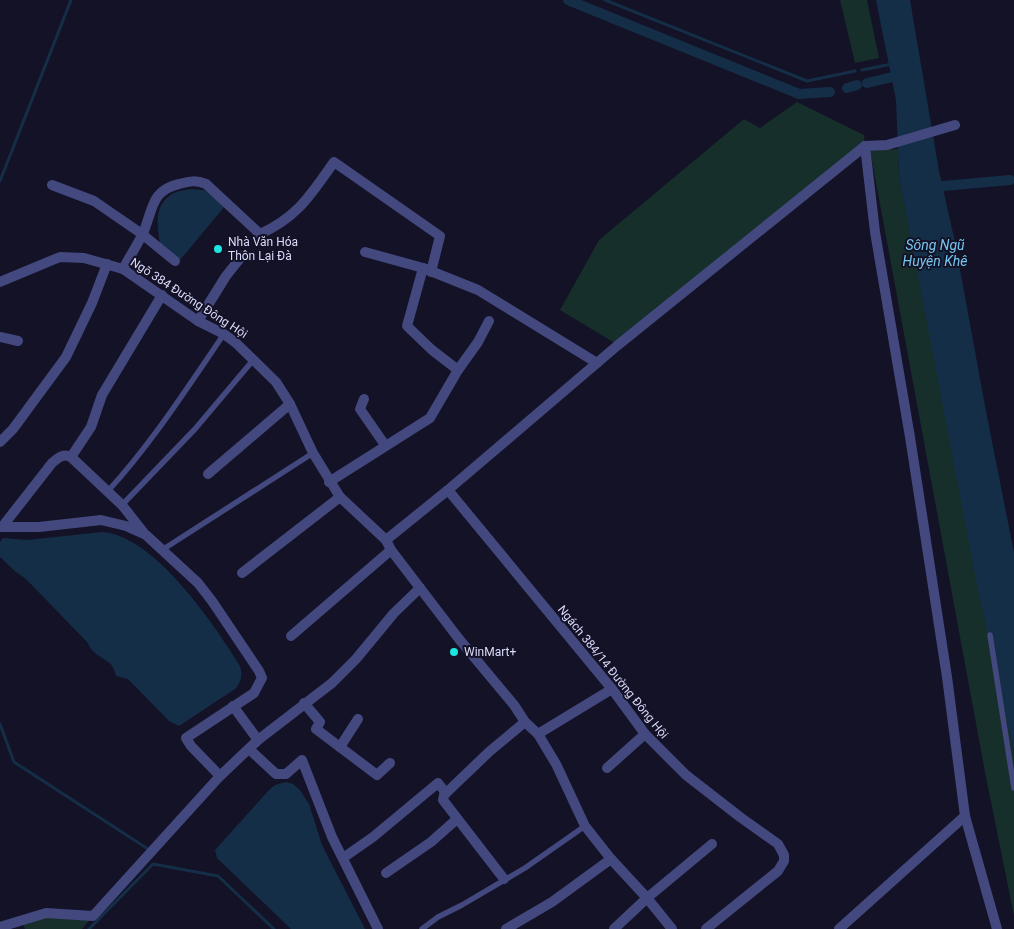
<svg xmlns="http://www.w3.org/2000/svg" width="1014" height="929" font-family="Roboto,sans-serif">
<style>
.green{fill:#162f2b}
.water{fill:#152e47}
.lines{fill:none;stroke-linecap:round;stroke-linejoin:round}
.stream{stroke:#152e47;stroke-width:3}
.canal{stroke:#152e47;stroke-width:10}
.lane{stroke:#43487f;stroke-width:5.5}
.street{stroke:#43487f;stroke-width:10}
.poi-dot{fill:#1de5e0;stroke:#131226;stroke-width:2}
.labels{text-anchor:middle;dominant-baseline:central;stroke-width:4;stroke-linejoin:round;paint-order:stroke}
.poi-label{font-size:12px;fill:#dbdbfb;stroke:#131226;text-anchor:start}
.street-label{font-size:12px;fill:#dbdbfb;stroke:#131226}
.water-label{font-size:14px;font-style:italic;fill:#75c6ef;stroke:#131226}
</style>
<rect width="100%" height="100%" fill="#131226"/>
<g class="green">
<polygon points="840,0 867,0 879,58 855,63"/>
<polygon points="797,102 864,135 865,146 618,345 560,310 599,240 744,119 760,128"/>
<polygon points="898,149 899,176 1014,751 1014,916 985,772 870,150"/>
<polygon points="46,913 93,916 82,929 25,929 22,921"/>
</g>
<g class="water">
<polygon points="876,0 910,0 939,171 955,242 985,406 1014,553 1014,751 977,585 899,176 896,100"/>
<path d="M 191,189 L 204,190 L 225,206 L 180,260 L 160,244 C 157,225 154,205 172,194 C 177,191 186,190 191,189 Z"/>
<path d="M 102,532 C 154,535 214,624 240,666 C 243,676 241,682 235,689 L 179,726 L 169,721 L 128,679 L 116,676 C 113,660 105,662 94,652 C 91,650 89,645 87,642 L 26,579 L 16,572 L 0,557 L 0,542 L 3,538 L 27,540 Z"/>
<polygon points="286,782 293,784 300,790 309,804 322,845 365,929 291,929 217,858 215,850 269,790 275,785"/>
</g>
<g class="lines">
<g class="stream">
<polyline points="605,0 807,81 855,71"/>
<polyline points="862,70 892,64"/>
<polyline points="0,181 71,0"/>
<polyline points="0,724 14,762 148,849"/>
<polyline points="89,929 153,864 218,876 274,929"/>
</g>
<g class="canal">
<polyline points="568,0 799,94 830,92"/>
<polyline points="867,83 905,74"/>
<polyline points="847,88 857,85"/>
<polyline points="932,187 1010,180"/>
</g>
<g class="lane">
<path d="M 108,491 C 152,443 187,388 224,334"/>
<polyline points="122,505 195,429 254,359"/>
<polyline points="162,550 313,453"/>
<polyline points="990,635 1014,788"/>
<polyline points="422,929 438,917 462,905 525,868 585,826"/>
</g>
<g class="street">
<polyline points="865,146 875,232 910,437 947,677 965,816 997,929"/>
<polyline points="52,185 94,201 142,234 175,261"/>
<polyline points="365,252 423,268 478,290 597,363"/>
<polyline points="423,268 407,326 432,350 458,370"/>
<path d="M 123,269 C 130,256 138,244 144,231 C 153,208 152,190 179,184 C 190,181 196,180 206,184 L 260,234 C 298,217 311,194 334,162 L 440,236 L 431,272"/>
<polyline points="0,282 60,257 84,258 123,269 198,321 224,334 236,343 276,382 290,404 313,453 340,497 386,540 391,550 459,639 514,705 525,722 538,734 556,764 585,826 611,859 647,898 672,929"/>
<polyline points="198,321 226,276 242,256"/>
<polyline points="0,337 18,341"/>
<polyline points="364,399 360,409 385,445"/>
<polyline points="0,442 13,429 66,357 92,303 107,264"/>
<polyline points="71,457 91,427 102,395 162,295"/>
<polyline points="208,474 290,404"/>
<polyline points="329,482 430,418 458,370 478,342 489,321"/>
<polyline points="448,490 612,689 645,734 686,775 740,817 778,844 784,855 784,861 778,871 706,929"/>
<polyline points="0,527 39,527 101,520 126,526 146,535 198,583 212,601 259,671 262,678 254,693 186,738 191,746 220,776"/>
<path d="M 2,527 L 52,463 C 58,458 63,453 71,457 L 122,505 L 144,533"/>
<polyline points="386,540 448,490 618,345 865,146 887,145 955,125"/>
<polyline points="242,573 340,497"/>
<polyline points="291,636 391,550"/>
<polyline points="304,703 320,722 316,729 377,775 390,763"/>
<polyline points="233,706 258,740"/>
<polyline points="538,734 612,689"/>
<polyline points="340,747 358,719"/>
<polyline points="249,749 276,774 286,774 302,760 332,837 378,929"/>
<polyline points="607,768 645,734"/>
<polyline points="343,858 373,837 438,783 446,793"/>
<polyline points="386,873 431,842 457,819"/>
<polyline points="504,879 443,800 444,795 490,751 525,722"/>
<polyline points="0,927 46,913 93,916 220,776 258,740 332,683 356,659 394,613 420,588"/>
<polyline points="506,929 552,902 611,859"/>
<polyline points="614,929 647,898 712,844"/>
<polyline points="839,929 965,816"/>
</g>
</g>
<g class="poi-dot">
<circle cx="218" cy="249" r="5"/>
<circle cx="454" cy="652" r="5"/>
</g>
<g class="labels">
<g class="poi-label">
<text x="228" y="242">Nhà Văn Hóa<tspan x="228" dy="14">Thôn Lại Đà</tspan></text>
<text x="464" y="652">WinMart+</text>
</g>
<g class="street-label">
<text transform="translate(189 298) rotate(33)">Ngõ 384 Đường Đông Hội</text>
<text transform="translate(613 672) rotate(51)">Ngách 384/14 Đường Đông Hội</text>
</g>
<g class="water-label">
<text x="935" y="245">Sông Ngũ<tspan x="935" dy="16">Huyện Khê</tspan></text>
</g>
</g>
</svg>
